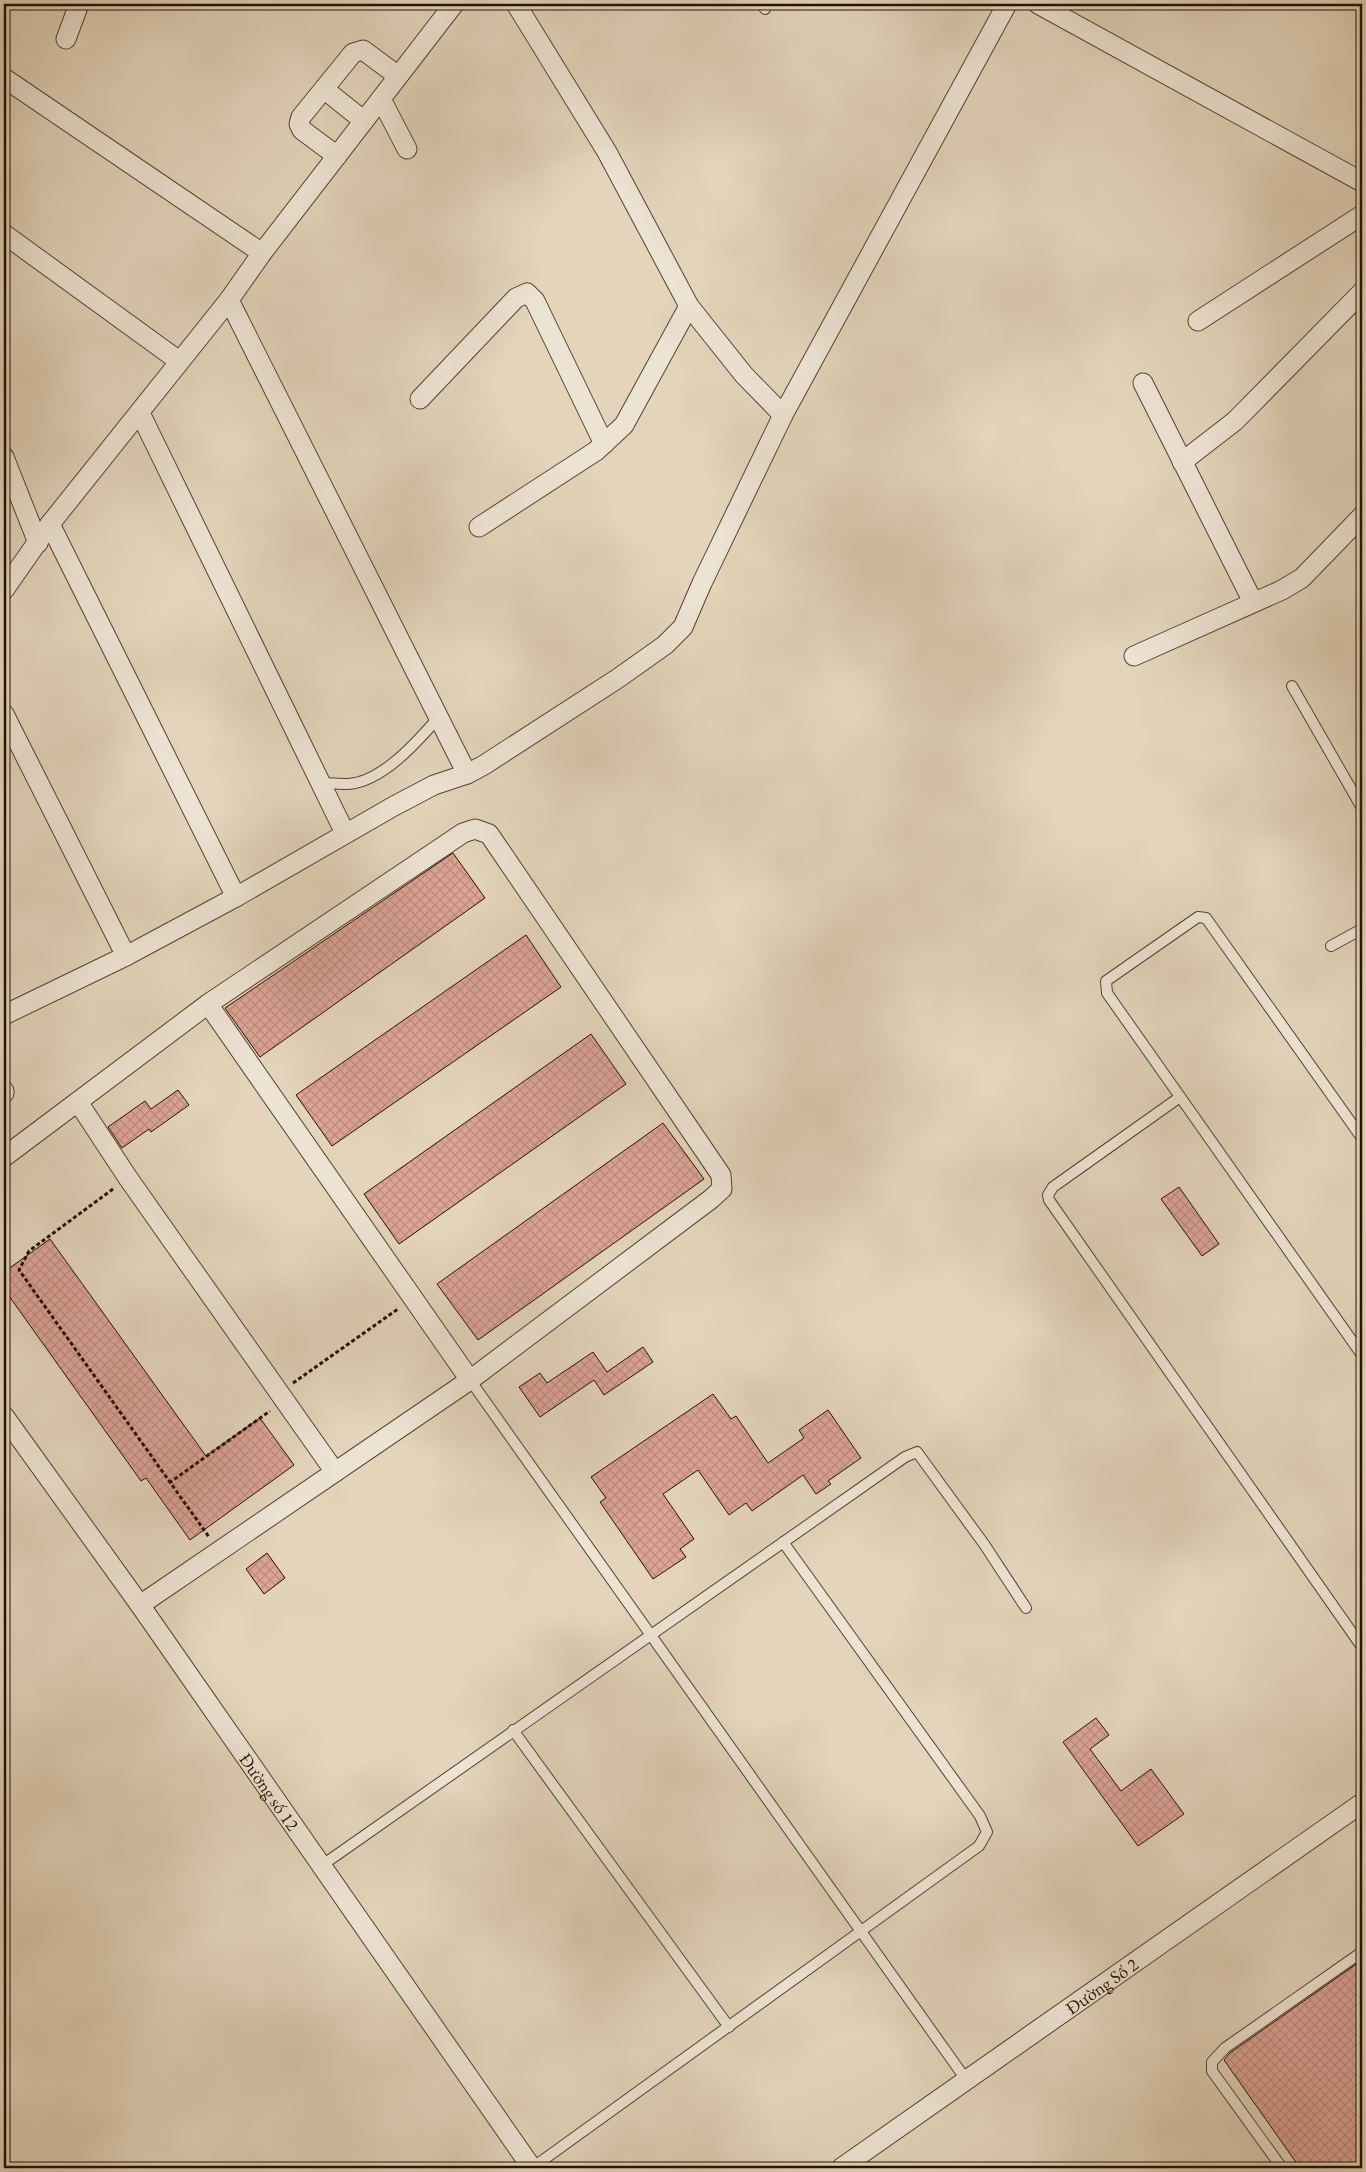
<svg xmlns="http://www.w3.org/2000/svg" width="1366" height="2172" font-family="'EB Garamond',serif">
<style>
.building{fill:url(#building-cross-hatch);stroke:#241102}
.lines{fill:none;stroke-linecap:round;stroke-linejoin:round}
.service-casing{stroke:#544230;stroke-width:12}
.minor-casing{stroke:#544230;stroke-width:21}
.path{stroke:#241102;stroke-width:3;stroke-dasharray:4 2.5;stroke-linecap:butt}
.service{stroke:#ede3d3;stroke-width:10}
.minor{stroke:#ede3d3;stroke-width:19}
.labels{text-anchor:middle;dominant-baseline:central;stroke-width:4;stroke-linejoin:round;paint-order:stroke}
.street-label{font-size:18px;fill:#241102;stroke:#ede3d3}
</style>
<defs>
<pattern id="building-cross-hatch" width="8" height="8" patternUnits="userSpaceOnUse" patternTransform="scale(1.25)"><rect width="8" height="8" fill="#dca396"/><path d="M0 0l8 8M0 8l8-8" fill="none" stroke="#bd8b80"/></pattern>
</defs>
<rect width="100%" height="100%" fill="#e3d4bb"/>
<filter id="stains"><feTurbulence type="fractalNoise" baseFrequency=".004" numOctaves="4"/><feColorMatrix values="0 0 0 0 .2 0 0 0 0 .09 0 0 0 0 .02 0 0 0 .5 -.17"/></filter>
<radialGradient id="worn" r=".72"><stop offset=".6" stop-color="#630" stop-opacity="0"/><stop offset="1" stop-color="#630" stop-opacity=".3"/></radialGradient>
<g class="building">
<polygon points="453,853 485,898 260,1057 225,1008"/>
<polygon points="526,935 561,987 332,1146 296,1095"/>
<polygon points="591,1034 626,1084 399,1244 364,1194"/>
<polygon points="178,1090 189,1105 151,1132 149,1129 122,1148 108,1127 145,1101 151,1109"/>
<polygon points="663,1123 704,1179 478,1340 437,1284"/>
<polygon points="1179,1187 1219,1244 1202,1256 1161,1199"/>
<polygon points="50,1239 206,1456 260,1418 294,1465 190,1540 146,1478 141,1481 4,1289 4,1272"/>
<polygon points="643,1347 653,1362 604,1395 594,1380 540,1417 519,1387 540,1373 547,1383 593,1352 607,1372"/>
<polygon points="713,1394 731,1419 736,1416 768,1463 804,1438 799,1430 828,1410 861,1458 828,1481 831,1484 816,1494 803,1475 752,1511 746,1503 729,1515 698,1470 663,1494 694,1539 680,1549 686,1557 653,1579 600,1502 606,1498 591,1477"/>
<polygon points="267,1553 285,1578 264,1594 246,1569"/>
<polygon points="1096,1718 1109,1735 1090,1749 1121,1791 1151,1769 1184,1814 1138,1846 1063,1742"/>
<polygon points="1362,1960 1362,2168 1300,2168 1224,2060 1230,2053"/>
</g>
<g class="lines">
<defs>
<g id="service">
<polyline points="762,4 765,9"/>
<polyline points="1292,686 1362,808"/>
<path d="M 320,783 C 329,783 339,784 348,784 C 382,782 417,742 438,718"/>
<polyline points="1331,946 1362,929"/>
<polyline points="1180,1097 1053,1187 1048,1195 1049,1200 1362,1647"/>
<polyline points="1362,1138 1206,918 1198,917 1106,981 1107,993 1362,1355"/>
<polyline points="470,1380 967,2081"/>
<polyline points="513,1730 729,2027"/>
<polyline points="321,1866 905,1457 917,1452 984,1544 1026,1608"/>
<polyline points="532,2168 979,1846 987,1832 980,1816 783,1542"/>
<polyline points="1282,2168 1212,2071 1212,2062 1225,2048 1362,1952"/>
</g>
<g id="minor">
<polyline points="516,4 607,152 689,306 744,375 783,415"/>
<polyline points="1038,4 1362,182"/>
<polyline points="66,39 79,4"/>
<polyline points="4,78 262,253"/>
<polyline points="324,89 364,121"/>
<polyline points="381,99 407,149"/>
<polyline points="337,156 302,130 299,124 301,117 353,53 363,50 398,76"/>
<polyline points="4,234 179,361"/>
<polyline points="229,300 467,774"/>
<polyline points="1198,321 1362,215"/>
<polyline points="1143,383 1253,602"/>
<polyline points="420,399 516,298 527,293 535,301 604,444"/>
<polyline points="140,413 345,833"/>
<polyline points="4,457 38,543"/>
<polyline points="1182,462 1235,421 1362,292"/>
<polyline points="50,524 236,897"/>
<polyline points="479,527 596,451 624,425 689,306"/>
<polyline points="4,590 50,524 229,300 262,253 454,4"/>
<polyline points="1134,656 1282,590 1302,578 1362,516"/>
<polyline points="4,714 126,956"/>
<polyline points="208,1004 470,1380"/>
<polyline points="4,1015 126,956 236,897 394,806 434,785 467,774 484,765 617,679 665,645 683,627 702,583 783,415 1007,4"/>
<polyline points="4,1091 4,1093"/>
<polyline points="78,1102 128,1178 335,1472"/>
<polyline points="4,1157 208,1004 463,833 475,829 489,834 721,1175 722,1189 711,1199 470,1380 140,1605"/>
<path id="s1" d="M 4,1416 L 140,1605 L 532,2168"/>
<path id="s2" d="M 841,2168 L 1362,1803"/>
</g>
</defs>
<use href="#service" class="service-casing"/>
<use href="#minor" class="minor-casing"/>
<g class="path">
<polyline points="113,1189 29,1251 19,1270 209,1537"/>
<polyline points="293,1383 398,1309"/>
<polyline points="169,1483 270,1411"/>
</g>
<use href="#service" class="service"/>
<use href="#minor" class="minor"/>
</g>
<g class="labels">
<g class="street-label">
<text stroke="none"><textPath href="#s1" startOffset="460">Đường số 12</textPath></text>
<text stroke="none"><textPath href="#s2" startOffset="318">Đường Số 2</textPath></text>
</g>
</g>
<rect width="1366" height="2172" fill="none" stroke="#e3d4bb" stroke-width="20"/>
<rect x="5" y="5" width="1356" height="2162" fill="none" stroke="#241102" stroke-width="2.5"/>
<rect x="10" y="10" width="1346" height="2152" fill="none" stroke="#241102"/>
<rect width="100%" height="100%" filter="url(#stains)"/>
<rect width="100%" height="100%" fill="url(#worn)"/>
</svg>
